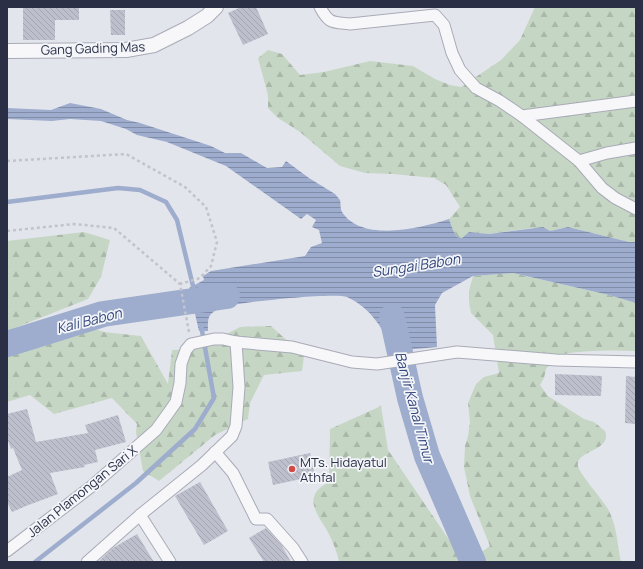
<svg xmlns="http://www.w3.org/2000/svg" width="643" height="569" font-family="Manrope,sans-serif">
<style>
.forest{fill:url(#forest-firs)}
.water{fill:url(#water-rules)}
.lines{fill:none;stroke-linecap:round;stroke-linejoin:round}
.stream{stroke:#9eadcd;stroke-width:4.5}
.river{stroke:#9eadcd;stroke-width:26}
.building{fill:url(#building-back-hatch)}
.minor-casing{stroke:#a8abb7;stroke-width:13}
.tertiary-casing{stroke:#a8abb7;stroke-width:16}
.path{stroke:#c2c3cb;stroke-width:2.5;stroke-dasharray:3 3;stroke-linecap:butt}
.minor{stroke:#f7f7fa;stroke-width:11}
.tertiary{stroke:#f7f7fa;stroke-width:14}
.poi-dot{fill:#d34946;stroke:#f3f5f9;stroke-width:1.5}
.labels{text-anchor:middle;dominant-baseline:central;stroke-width:3.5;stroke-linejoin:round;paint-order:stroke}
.street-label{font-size:13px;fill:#2a2f45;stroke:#f3f5f9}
.poi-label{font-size:13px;fill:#2a2f45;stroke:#f3f5f9;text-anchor:start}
.water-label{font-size:14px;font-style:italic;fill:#33477b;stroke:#f3f5f9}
</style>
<defs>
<pattern id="forest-firs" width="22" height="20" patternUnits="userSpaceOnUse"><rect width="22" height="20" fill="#c6d6c4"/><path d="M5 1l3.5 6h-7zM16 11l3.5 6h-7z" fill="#aab8aa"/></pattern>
<pattern id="water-rules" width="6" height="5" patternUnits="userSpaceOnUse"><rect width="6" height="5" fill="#9eadcd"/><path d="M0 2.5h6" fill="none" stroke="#818da8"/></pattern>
<pattern id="building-back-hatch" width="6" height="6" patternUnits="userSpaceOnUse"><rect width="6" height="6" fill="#bdc0cc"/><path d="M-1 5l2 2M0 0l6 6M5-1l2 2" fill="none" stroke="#a3a5b1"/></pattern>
</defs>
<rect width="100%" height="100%" fill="#e3e5ec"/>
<g class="forest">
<polygon points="535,7 636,7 636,242 629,242 568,227 550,231 532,228 489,234 469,232 462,238 457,237 453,230 449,219 460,207 446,185 434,178 393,174 365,173 340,166 300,132 278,118 268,108 268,95 258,58 268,50 282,54 300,75 324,72 370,61 413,66 435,79 450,85 461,87 501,60 520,40"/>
<polygon points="84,232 110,240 101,277 88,299 7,331 7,241"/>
<path d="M 513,273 L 609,295 L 636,303 L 636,351 C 610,350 584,350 558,355 L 546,369 L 544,378 L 540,385 L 548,396 L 584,419 L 594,422 L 605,431 C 613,451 575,450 578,466 C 579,473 602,499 608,509 C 617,525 617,544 621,562 L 339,562 C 337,551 331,537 325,527 C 313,509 305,494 329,482 L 330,429 L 381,406 L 388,450 L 454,547 L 480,553 L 490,546 L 470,496 L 464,467 L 465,446 L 468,436 L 470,422 L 468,403 L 476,384 L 484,377 L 499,373 L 493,335 L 471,313 L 469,301 L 469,291 L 473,276 Z"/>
<polygon points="81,324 104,332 141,336 168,384 172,350 198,349 240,327 271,326 304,356 302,371 264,375 250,403 248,419 215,435 159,481 143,471 136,432 137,424 112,398 54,414 30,395 7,402 7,351"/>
</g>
<path class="water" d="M 70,103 L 101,109 L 127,120 L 140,123 L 211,146 L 225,153 L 241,153 L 267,168 L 282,167 L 286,161 L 309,178 L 335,194 L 340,200 C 341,203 340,209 342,212 C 362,243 421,228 449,219 L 453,230 L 457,237 L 462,238 L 469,232 L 489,234 L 543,227 L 550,231 L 568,227 L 629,242 L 636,242 L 636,303 L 609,295 L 513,273 L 473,276 L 442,293 L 435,305 L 437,347 L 394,351 C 383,329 371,308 347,297 C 335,292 240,302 224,307 C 220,308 214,311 211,314 C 207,318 208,326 208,331 L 199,331 L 189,288 L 204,280 L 203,276 L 211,271 L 305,256 L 311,247 L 322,243 L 319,230 L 312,227 L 316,220 L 307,214 L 301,219 L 226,166 L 167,142 L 137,135 L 126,129 L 101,121 L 70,119 L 52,121 L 7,119 L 7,108 L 51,110 Z"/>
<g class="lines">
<g class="stream">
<polyline points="7,202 118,188 140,190 166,202 177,220 194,290"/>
<polyline points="35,562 136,483 195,429 214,398 201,325"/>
</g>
<g class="river">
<polyline points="392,317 410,398 427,456 473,562"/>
<polyline points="7,344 103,314 227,296"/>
</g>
</g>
<g class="building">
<polygon points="23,7 79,7 79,20 55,20 55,40 23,40"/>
<polygon points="241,7 256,7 268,34 243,45 228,13"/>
<polygon points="110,10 125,10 125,35 111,35"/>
<polygon points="555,374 602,376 601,396 555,395"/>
<polygon points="626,376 636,377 636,424 625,423"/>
<polygon points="27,409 36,442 88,433 85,425 118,415 126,442 95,450 98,462 84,465 85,467 50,473 58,494 26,506 12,512 7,502 7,477 22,470 13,448 11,449 7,438 7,414"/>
<polygon points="310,453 315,476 273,485 268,462"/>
<polygon points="200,482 228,531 204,545 175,496"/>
<polygon points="266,528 282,546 291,562 264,562 249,538"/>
<polygon points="137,534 154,562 98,562 113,548"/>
</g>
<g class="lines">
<defs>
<g id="minor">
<path d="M 320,7 C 329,24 332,22 350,24 L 435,15 L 444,25 L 452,53 L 460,70 L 476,88 L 500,101 L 522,116 L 579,161 L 602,188 L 615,198 L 636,209"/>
<polyline points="522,116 636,101"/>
<polyline points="579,161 607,153 636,148"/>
<polyline points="215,452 233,473 256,519 267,519 293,548 302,562"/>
<polyline points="140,515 170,562"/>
<polyline points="7,551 92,486 156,430 169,412 176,402 180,383 181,364 186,350 191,344 214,339 223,339 236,342 292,347 352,362 377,364 457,352 556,360 636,362"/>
<polyline points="87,562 140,515 202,465 232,436 236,426 239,387 236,342"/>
</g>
<polyline id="tertiary" points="7,51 126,50 154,45 188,28 207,16 216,7"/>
</defs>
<use href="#minor" class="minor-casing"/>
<use href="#tertiary" class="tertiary-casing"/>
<g class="path">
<polyline points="7,161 126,154 185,187 206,207 217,242 211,266 200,278 180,284"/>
<polyline points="7,231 74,224 114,228 180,284 189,332"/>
</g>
<use href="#minor" class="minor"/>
<use href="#tertiary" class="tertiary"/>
</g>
<circle class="poi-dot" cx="292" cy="469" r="4"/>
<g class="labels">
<g class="street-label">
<text transform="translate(93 48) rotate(-2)">Gang Gading Mas</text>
<text transform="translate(82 491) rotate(-39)">Jalan Plamongan Sari X</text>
</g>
<g class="poi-label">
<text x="300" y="462">MTs. Hidayatul<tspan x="300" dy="15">Athfal</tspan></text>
</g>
<g class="water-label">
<text transform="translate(416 265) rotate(-9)">Sungai Babon</text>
<text transform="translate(89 320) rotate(-14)">Kali Babon</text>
<text transform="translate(415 407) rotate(75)">Banjir Kanal Timur</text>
</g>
</g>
<rect width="643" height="569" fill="none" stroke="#2a2f45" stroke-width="16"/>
</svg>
